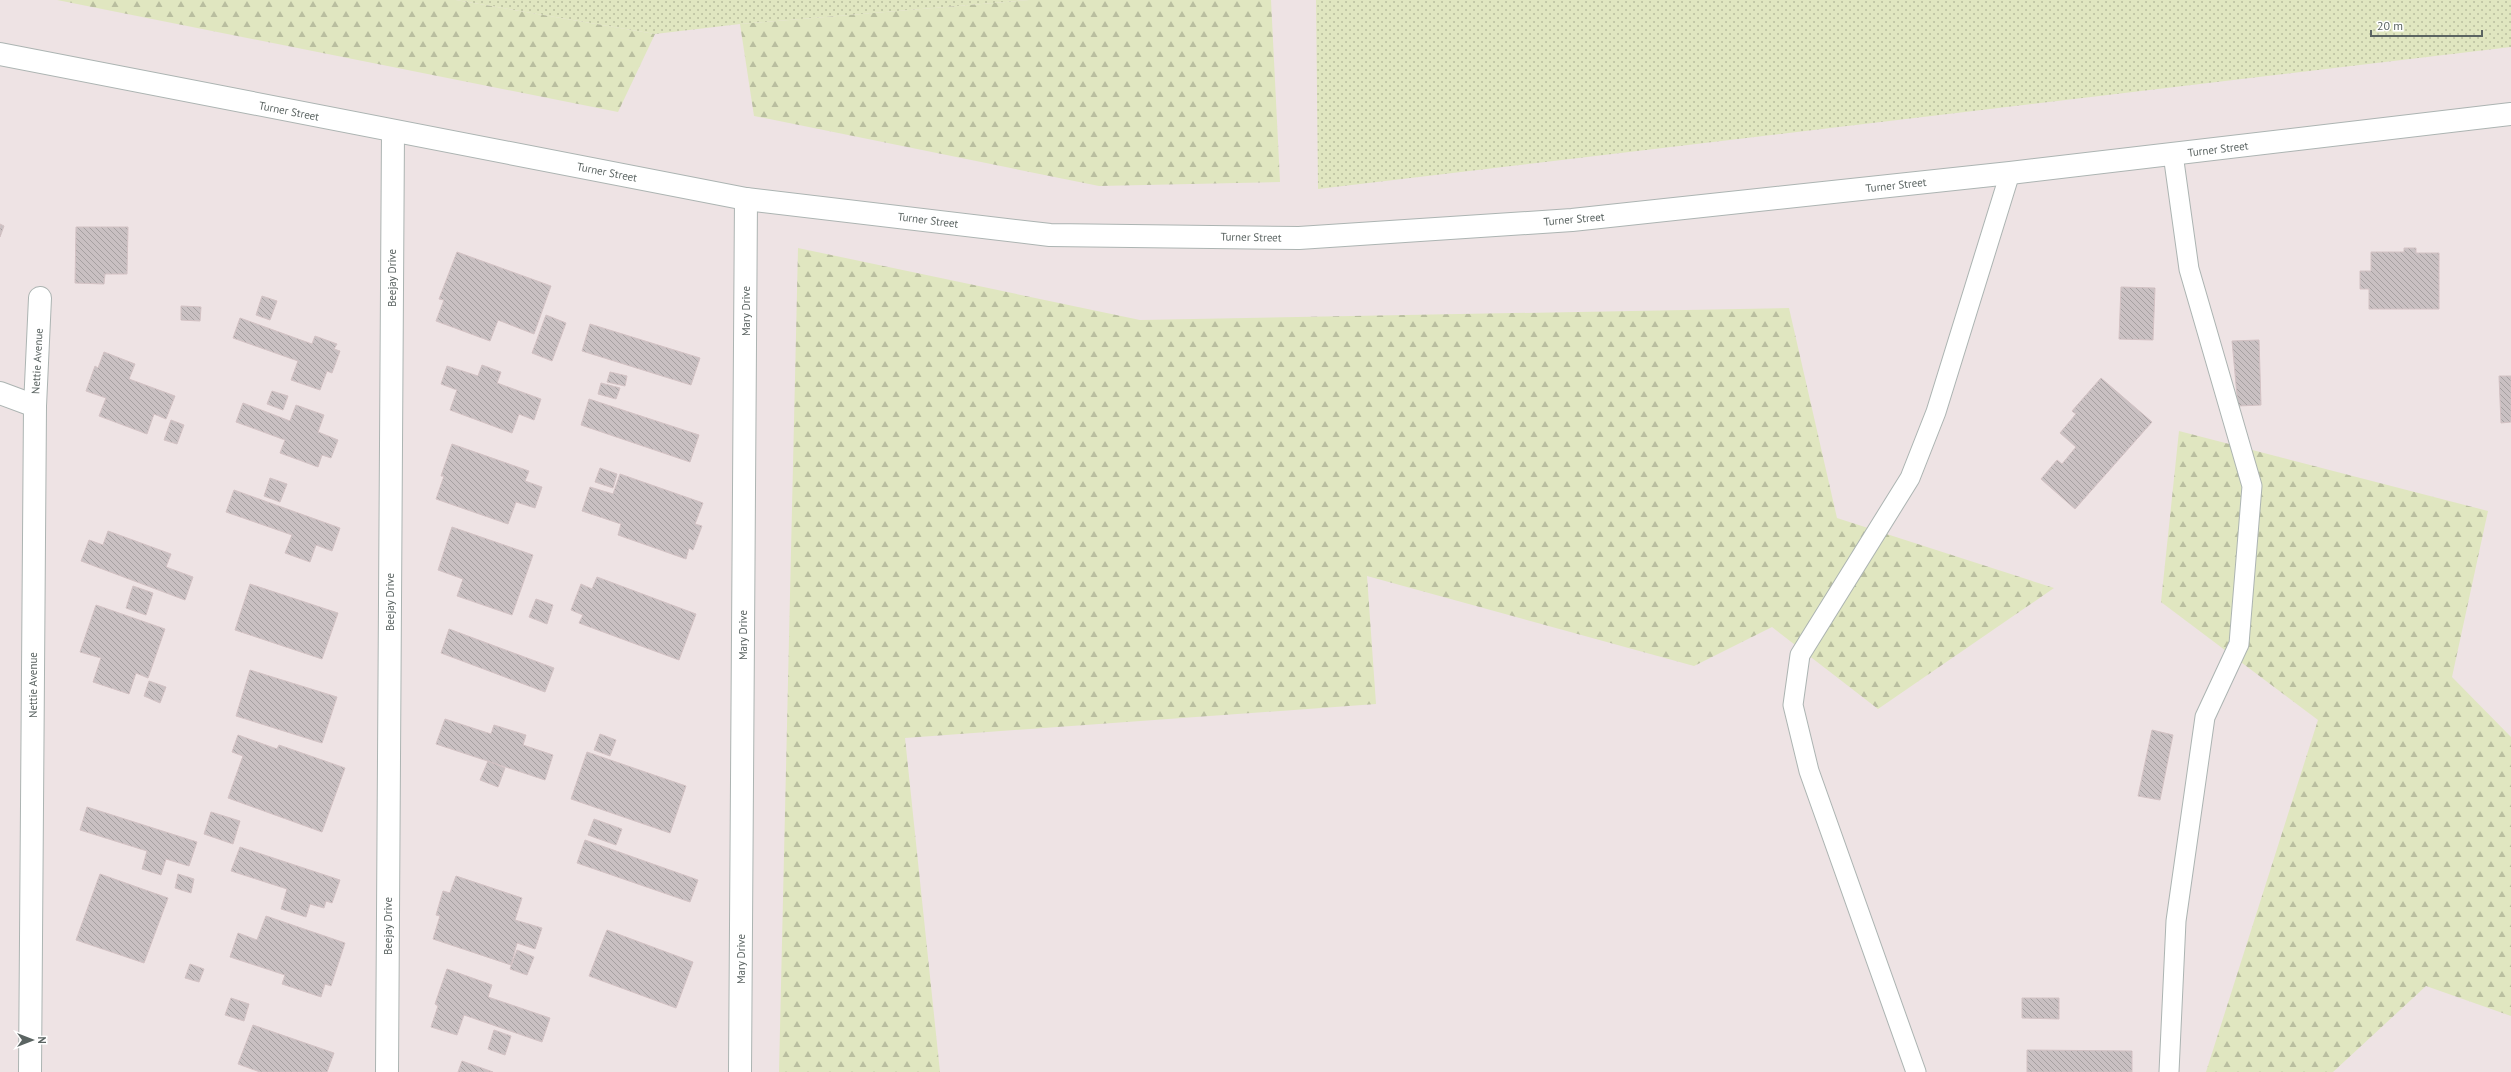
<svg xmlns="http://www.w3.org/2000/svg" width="2511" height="1072" font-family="'PT Sans',sans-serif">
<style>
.grass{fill:url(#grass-dots)}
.forest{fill:url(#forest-firs)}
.building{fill:url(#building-back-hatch);stroke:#d3c2c4}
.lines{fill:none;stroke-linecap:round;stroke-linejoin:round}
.service-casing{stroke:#acb4b2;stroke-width:21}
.minor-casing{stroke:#acb4b2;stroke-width:24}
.tertiary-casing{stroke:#acb4b2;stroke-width:24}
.service{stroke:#fff;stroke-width:19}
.minor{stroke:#fff;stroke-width:22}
.tertiary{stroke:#fff;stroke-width:22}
.labels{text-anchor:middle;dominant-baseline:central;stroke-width:3;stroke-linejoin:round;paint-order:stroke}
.street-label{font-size:11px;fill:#5b6462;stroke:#fff}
</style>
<defs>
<pattern id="grass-dots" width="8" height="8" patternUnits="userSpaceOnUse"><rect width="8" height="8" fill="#e0e6c0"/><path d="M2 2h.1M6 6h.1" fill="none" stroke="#b9be9f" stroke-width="1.8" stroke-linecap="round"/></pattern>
<pattern id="forest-firs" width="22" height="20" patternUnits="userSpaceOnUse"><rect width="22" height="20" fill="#e0e6c0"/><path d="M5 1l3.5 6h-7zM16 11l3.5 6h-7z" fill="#b9be9f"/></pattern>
<pattern id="building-back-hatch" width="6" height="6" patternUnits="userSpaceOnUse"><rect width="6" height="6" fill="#c9c0c2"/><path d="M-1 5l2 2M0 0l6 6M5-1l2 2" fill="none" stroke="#a6a0a1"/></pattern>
</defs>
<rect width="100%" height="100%" fill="#eee3e4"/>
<g class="grass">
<polygon points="456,0 1029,0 740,24 655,34"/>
<polygon points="1316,0 2511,0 2511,47 1318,189"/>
</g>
<g class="forest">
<polygon points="57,0 456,0 655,34 618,112"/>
<polygon points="1029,0 1271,0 1280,182 1099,186 754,116 740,24"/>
<polygon points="798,248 1140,320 1789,308 1837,518 2054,588 1878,709 1772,627 1694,666 1367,576 1376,704 905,738 940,1072 779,1072"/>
<polygon points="2179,431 2488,511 2452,677 2511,737 2511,1016 2426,986 2333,1072 2206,1072 2318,720 2161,602"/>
</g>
<g class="building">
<polygon points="0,224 4,226 0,237"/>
<polygon points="76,227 128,227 127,274 105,274 104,284 75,283"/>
<polygon points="2404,248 2416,248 2416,253 2439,253 2439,309 2369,309 2369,289 2360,289 2360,271 2371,271 2371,252 2404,252"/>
<polygon points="457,252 551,286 534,334 498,320 490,341 436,321 444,300 439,299"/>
<polygon points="2121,287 2155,288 2153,340 2119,339"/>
<polygon points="262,296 277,301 270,320 256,315"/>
<polygon points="181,306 201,307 200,321 181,320"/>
<polygon points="546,315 566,323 552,361 532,353"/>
<polygon points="240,318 312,344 315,336 337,344 334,349 340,351 332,373 327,371 320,390 291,380 298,361 233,338"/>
<polygon points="590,324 700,358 691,385 582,351"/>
<polygon points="2259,340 2261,405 2238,406 2232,341"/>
<polygon points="104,352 135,364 129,379 175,396 166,419 154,414 147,434 99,416 106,398 86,391 95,366 98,368"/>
<polygon points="482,365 501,372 497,383 541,399 534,420 519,414 512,433 450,410 457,390 441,384 447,366 478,376"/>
<polygon points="610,372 627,376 625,386 607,382"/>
<polygon points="2499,376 2511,376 2511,422 2501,423"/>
<polygon points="2101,378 2152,422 2075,509 2041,479 2057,460 2062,464 2076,447 2060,433 2076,414 2072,411"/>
<polygon points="601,383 620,388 616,399 598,394"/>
<polygon points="272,391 288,396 283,410 267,404"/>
<polygon points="589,399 699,435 690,462 581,425"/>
<polygon points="243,403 290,421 296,405 324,415 318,432 338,440 331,458 322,455 318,467 280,453 285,440 236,422"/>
<polygon points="171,420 184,425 177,444 164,440"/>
<polygon points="452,444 529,471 525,481 542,487 535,508 516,502 508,524 436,499 444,476 441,476"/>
<polygon points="600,468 617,474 613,488 595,482"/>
<polygon points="620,474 703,503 695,524 702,526 693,550 689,548 686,559 618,535 621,524 582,511 590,487 613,494"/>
<polygon points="270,478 287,484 280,502 264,496"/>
<polygon points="234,490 340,528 332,551 316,545 310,562 285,553 292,535 226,512"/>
<polygon points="452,527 533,555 512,615 457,596 463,579 438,570"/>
<polygon points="108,531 171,554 166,567 193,577 185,600 81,561 89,540 103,545"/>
<polygon points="597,577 696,614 679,660 579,623 583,615 571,610 581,584 592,589"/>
<polygon points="250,584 338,613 322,659 235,630"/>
<polygon points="133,586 153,593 146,615 126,608"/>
<polygon points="536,599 553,605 547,624 529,617"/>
<polygon points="96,605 165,629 148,678 136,673 129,694 93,682 101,658 80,652"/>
<polygon points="449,629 554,668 545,692 441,653"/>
<polygon points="250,670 337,697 322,743 236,716"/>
<polygon points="149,681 166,687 160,703 144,696"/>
<polygon points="445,719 491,734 494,725 526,735 523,745 553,755 545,780 436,744"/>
<polygon points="2152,730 2173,735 2160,800 2138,796"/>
<polygon points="600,734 616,740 610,756 594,750"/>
<polygon points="238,735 277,749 279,745 345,768 322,832 228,798 243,756 232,752"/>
<polygon points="587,752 686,786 670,833 571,799"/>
<polygon points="488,761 505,768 498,787 480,780"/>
<polygon points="87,807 197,842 189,866 166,859 161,875 142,869 147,851 80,830"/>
<polygon points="211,812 240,821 233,844 204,834"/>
<polygon points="594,819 622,829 616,845 588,835"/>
<polygon points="585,840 698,880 690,902 577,863"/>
<polygon points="240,847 340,880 332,903 326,901 324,908 310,904 306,917 281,909 287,889 231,871"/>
<polygon points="100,874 168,898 144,963 76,940"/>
<polygon points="178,874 194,879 191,893 175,888"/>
<polygon points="456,876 522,898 515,920 542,928 535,949 517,943 511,965 433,939 440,916 436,915 443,891 450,893"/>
<polygon points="266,916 345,943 331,986 325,984 321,997 282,984 285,975 230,957 238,933 257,940"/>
<polygon points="607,930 693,962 676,1008 589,976"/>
<polygon points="517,950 534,957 527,975 510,969"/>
<polygon points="190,964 204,969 199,982 185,978"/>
<polygon points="447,969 492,985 488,997 550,1018 542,1042 464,1015 457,1035 431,1027 438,1006 435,1004"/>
<polygon points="231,998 249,1004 244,1021 225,1015"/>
<polygon points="2022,998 2059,998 2059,1019 2022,1018"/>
<polygon points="253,1025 334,1053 327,1072 260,1072 238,1064"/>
<polygon points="494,1030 511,1036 505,1055 488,1049"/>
<polygon points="2027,1050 2132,1051 2132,1072 2027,1072"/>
<polygon points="462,1061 493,1072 458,1072"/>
</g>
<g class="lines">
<defs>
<g id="service">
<polyline points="1916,1072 1809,771 1793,705 1800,655 1910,478 1936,412 2010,173"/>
<polyline points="2169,1072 2176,921 2205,717 2239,644 2252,486 2189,269 2173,154"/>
</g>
<g id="minor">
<polyline points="0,393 35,406"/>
<polyline points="30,1072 35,406 40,298"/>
<polyline points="387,1072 393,132"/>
<polyline points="740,1072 746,199"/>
</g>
<polyline id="tertiary" points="0,54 746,199 1050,235 1299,238 1572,220 2010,173 2511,114"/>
</defs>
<use href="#service" class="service-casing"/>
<use href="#minor" class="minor-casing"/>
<use href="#tertiary" class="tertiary-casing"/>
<use href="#service" class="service"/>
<use href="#minor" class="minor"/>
<use href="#tertiary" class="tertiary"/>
</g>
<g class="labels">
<g class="street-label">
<text transform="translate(289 111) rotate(11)">Turner Street</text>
<text transform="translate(2218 149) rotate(-7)">Turner Street</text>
<text transform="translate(607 172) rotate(11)">Turner Street</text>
<text transform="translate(1896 185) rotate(-6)">Turner Street</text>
<text transform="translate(1574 219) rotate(-5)">Turner Street</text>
<text transform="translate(928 220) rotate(7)">Turner Street</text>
<text transform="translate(1251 237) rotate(1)">Turner Street</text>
<text transform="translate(392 278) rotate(-90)">Beejay Drive</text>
<text transform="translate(746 311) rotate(-90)">Mary Drive</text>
<text transform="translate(37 361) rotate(-87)">Nettie Avenue</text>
<text transform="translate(390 602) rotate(-90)">Beejay Drive</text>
<text transform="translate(743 635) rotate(-90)">Mary Drive</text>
<text transform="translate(33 685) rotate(-90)">Nettie Avenue</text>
<text transform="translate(388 926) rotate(-90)">Beejay Drive</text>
<text transform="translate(741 959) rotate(-90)">Mary Drive</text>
</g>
</g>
<g transform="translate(32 1040) rotate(90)" stroke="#ffffff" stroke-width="3" paint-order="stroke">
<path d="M0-3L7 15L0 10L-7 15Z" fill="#5b6462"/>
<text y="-6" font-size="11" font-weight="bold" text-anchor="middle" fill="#5b6462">N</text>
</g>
<path d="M2371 30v6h111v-6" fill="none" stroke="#5b6462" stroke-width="2"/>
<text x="2377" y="30" font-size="12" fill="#5b6462" stroke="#ffffff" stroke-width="3" paint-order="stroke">20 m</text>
</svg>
